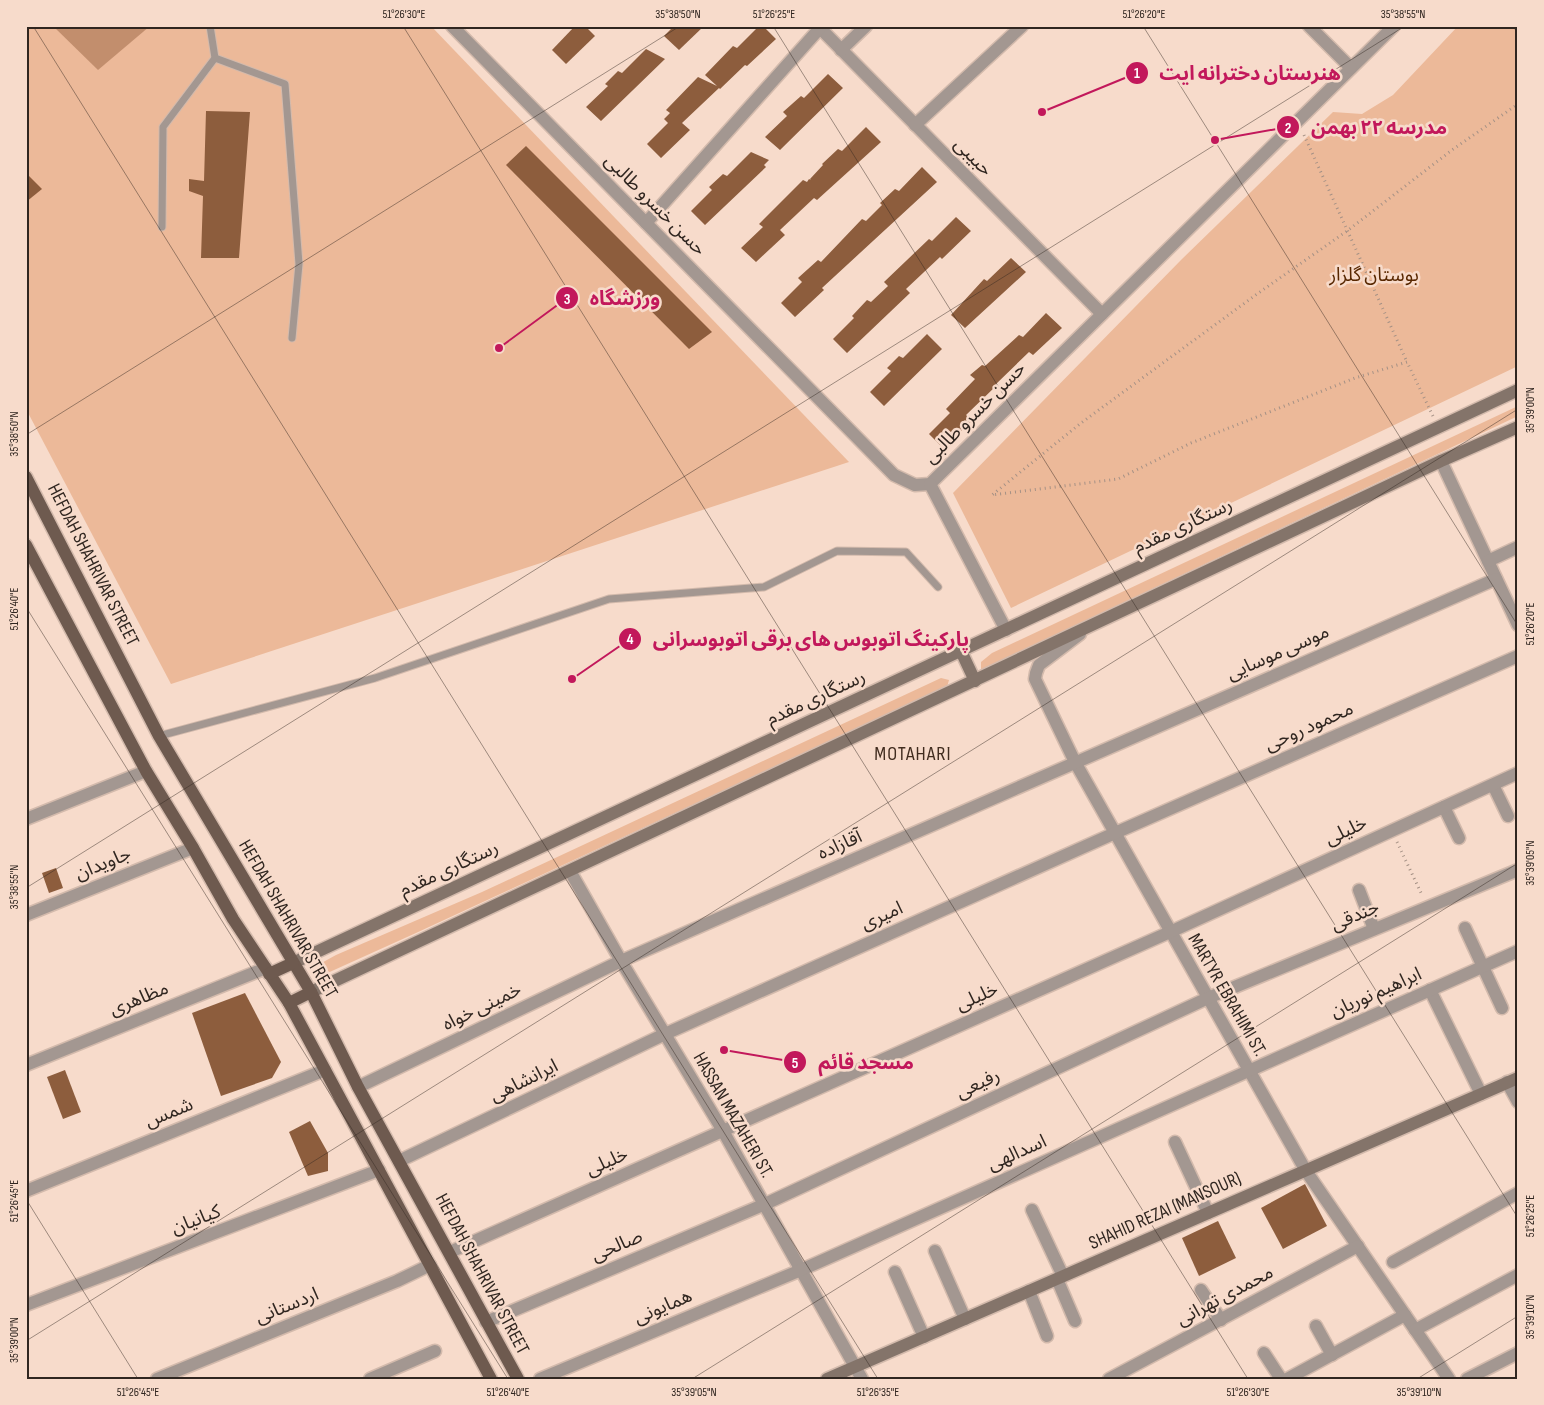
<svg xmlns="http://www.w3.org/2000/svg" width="1544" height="1405" font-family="'Sofia Sans Condensed','Noto Sans Arabic',sans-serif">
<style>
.green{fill:#ecb999}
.water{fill:#c28e6d}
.building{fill:#8d5d3d}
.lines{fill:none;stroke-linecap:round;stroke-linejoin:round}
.service-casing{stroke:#d3baac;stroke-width:9}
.minor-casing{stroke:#d3baac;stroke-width:15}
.secondary-casing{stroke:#d3baac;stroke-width:15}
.primary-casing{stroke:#d3baac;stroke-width:15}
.path{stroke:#a59185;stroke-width:3;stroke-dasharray:1 4;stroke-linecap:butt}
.service{stroke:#a39791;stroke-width:7}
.minor{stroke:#a39791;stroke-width:12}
.secondary{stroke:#84746a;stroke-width:12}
.primary{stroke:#6e5a4f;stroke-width:12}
.ticks{fill:none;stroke:#302620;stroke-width:1;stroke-opacity:0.45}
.labels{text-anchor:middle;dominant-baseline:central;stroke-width:5;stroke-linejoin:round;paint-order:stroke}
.street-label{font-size:19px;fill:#302620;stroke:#f7dbcb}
.park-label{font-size:19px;fill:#582700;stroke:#f7dbcb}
.neighbourhood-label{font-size:20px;letter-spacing:1px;fill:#412c1f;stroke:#f7dbcb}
.leader{fill:none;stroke:#c2185b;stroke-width:2}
.callout-dot{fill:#c2185b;stroke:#f7dbcb;stroke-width:2}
.mark-label{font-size:15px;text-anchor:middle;font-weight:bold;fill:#fff}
.callout-label{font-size:20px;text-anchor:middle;font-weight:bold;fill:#c2185b;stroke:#f7dbcb;stroke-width:5;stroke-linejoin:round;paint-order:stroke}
.neatline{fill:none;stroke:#302620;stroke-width:2}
.ticks-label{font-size:12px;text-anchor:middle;fill:#302620}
</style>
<rect width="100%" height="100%" fill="#f7dbcb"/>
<g class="green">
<polygon points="26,26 431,26 849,462 171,684 26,409"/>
<polygon points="1458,26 1518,26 1518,366 1011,608 953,493 1181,260 1333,112 1362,114 1393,95"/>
<polygon points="1518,406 1518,416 981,670 981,662 992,653"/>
<polygon points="941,678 949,680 947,687 416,933 323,975 313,974 316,966 336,955 482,892"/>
</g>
<polygon class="water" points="53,26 150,26 98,70"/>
<g class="building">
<polygon points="575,26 585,26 595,36 566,64 552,50"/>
<polygon points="674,26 704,26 679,50 664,36"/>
<polygon points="759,26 763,26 776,39 747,66 745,65 720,89 719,88 682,123 690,130 661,158 647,144 668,123 664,119 670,113 666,110 698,77 717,86 705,75 733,46 737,48"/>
<polygon points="646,49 665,59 601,121 586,107 608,86 605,84 618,71 622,73"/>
<polygon points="828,74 843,88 780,150 765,137 787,116 783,112 801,96 804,98"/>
<polygon points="206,111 250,112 239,258 201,258 203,196 189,191 189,179 204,181"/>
<polygon points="866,127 881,142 817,200 814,198 780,230 785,235 756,262 741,248 763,227 759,224 803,180 807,182 809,179 811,180 810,179 823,165 822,164 838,149 842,151"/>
<polygon points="526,146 712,332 689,349 506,165"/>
<polygon points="751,152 769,160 764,165 766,167 705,225 691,211 712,190 709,187 723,174 727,176"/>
<polygon points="922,167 937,182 822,288 824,290 795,317 781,303 802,282 798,278 818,260 821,262 862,219 866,221 882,205 880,203 895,189 899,191"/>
<polygon points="26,173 42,189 26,202"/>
<polygon points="956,217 971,231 942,259 940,257 906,289 910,293 847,353 833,339 854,318 852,316 867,300 871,302 888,286 884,282 929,239 932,241"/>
<polygon points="1011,258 1026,272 965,328 951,315 984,279 987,281"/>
<polygon points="1046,313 1062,328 1033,355 1029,352 995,385 996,386 966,415 972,421 943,448 929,434 950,413 946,409 975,379 970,375 982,365 985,366 1019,335 1023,337"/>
<polygon points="927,334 942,349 884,406 870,392 891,371 887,368 899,356 903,358"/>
<polygon points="56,868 63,888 49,893 42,873"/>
<polygon points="245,993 281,1062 272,1078 221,1096 192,1013"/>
<polygon points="65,1070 81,1112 63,1119 47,1077"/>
<polygon points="310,1121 328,1153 328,1171 308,1176 289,1132"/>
<polygon points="1305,1184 1327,1226 1283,1249 1261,1208"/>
<polygon points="1218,1221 1236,1258 1199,1276 1182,1238"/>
</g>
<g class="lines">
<defs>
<g id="service">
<polyline points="215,58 285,84 299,264 292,338"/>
<polyline points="162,227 163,127 215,58 210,26"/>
<polyline points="159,736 375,678 609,599 764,587 837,551 906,552 938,587"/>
</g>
<g id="minor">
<polyline points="452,26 894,475 915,485 930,484 1394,26"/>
<polyline points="818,26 1102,314"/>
<polyline points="1309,26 1351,68"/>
<polyline points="841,50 866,26"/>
<polyline points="915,125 1022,26"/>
<polyline points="646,223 820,28"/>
<polyline points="1441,461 1518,625"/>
<polyline points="930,484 1006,630"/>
<polyline points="1488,561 1518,547"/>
<polyline points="1080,634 1039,665 1036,673 1035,679 1075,762 1306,1171 1449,1379"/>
<polyline points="1493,785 1508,816"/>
<polyline points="1444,807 1459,838"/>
<polyline points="26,819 146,771"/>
<polyline points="570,871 621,961 723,1131 862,1379"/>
<polyline points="1359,890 1374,929"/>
<polyline points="26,915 193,848"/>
<polyline points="1465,928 1502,1008"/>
<polyline points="1430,990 1481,1094"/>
<polyline points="26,1065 266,968"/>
<polyline points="1507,1082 1518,1102"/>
<polyline points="358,1087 621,961 1496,579"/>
<polyline points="1175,1142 1208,1213"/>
<polyline points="399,1161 665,1034 1115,833 1518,656"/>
<polyline points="26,1191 325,1070"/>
<polyline points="1032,1210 1063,1276"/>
<polyline points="935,1251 965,1319"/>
<polyline points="450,1252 1170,932 1518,773"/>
<polyline points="1393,1262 1518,1193"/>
<polyline points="895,1272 924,1337"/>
<polyline points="1057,1279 1075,1321"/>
<polyline points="1201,1290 1221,1320"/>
<polyline points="1029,1291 1047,1336"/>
<polyline points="26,1305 379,1170"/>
<polyline points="486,1322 763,1205 1208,998 1518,870"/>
<polyline points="1316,1326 1332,1355"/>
<polyline points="1415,1330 1518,1275"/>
<polyline points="1264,1353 1281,1379"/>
<polyline points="157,1379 397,1281 430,1265"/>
<polyline points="370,1379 435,1351"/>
<polyline points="540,1379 801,1270 1518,951"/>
<polyline points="1109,1379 1358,1246"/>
<polyline points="1287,1379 1405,1315"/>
<polyline points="1467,1379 1518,1353"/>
</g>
<g id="secondary">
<polyline points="961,651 975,681"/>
<polyline points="293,963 1518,390"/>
<polyline points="311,992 1441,461 1518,427"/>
<polyline points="827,1379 1518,1078"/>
</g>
<g id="primary">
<polyline points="26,477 159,736 311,992 358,1087 518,1379"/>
<polyline points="26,545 146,771 193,848 233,919 289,1003 491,1379"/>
<polyline points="269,974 293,963"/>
<polyline points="289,1003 311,992"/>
</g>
</defs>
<use href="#service" class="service-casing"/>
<use href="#minor" class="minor-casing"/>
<use href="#secondary" class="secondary-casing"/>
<use href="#primary" class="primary-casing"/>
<g class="path">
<polyline points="1304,135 1407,362"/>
<polyline points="1433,416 1407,362 1355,378 1191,443 1118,479 992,495 1081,423 1257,294 1347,231 1452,150 1518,104"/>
<polyline points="1397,842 1422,895"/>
</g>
<use href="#service" class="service"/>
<use href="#minor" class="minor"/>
<use href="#secondary" class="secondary"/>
<use href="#primary" class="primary"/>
</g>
<path class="ticks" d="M 33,26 L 878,1379M 403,26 L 1248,1379M 773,26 L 1518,1218M 1143,26 L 1518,626M 1513,26 L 1518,34M 26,435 L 680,26M 26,607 L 508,1379M 26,888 L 1405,26M 26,1199 L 138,1379M 26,1341 L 1518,409M 692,1379 L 1518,863M 1417,1379 L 1518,1316"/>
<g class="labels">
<g class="street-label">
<text transform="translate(973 157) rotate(45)">حبیبی</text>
<text transform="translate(655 205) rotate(45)">حسن خسرو طالبی</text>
<text transform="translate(975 413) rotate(-45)">حسن خسرو طالبی</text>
<text transform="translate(1183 526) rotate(-25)">رستگاری مقدم</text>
<text transform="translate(93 565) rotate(63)">HEFDAH SHAHRIVAR STREET</text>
<text transform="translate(1278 653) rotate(-24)">موسی موسایی</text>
<text transform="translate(816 698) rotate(-25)">رستگاری مقدم</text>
<text transform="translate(1309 727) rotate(-24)">محمود روحی</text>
<text transform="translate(1346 831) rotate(-25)">خلیلی</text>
<text transform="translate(840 845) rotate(-24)">آقازاده</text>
<text transform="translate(103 864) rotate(-22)">جاویدان</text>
<text transform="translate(449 869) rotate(-25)">رستگاری مقدم</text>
<text transform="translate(882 916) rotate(-24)">امیری</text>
<text transform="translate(1355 916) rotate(-23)">جندقی</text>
<text transform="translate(288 919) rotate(60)">HEFDAH SHAHRIVAR STREET</text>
<text transform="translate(1376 993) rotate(-24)">ابراهیم نوریان</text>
<text transform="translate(1227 995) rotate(60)">MARTYR EBRAHIMI ST.</text>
<text transform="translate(977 997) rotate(-24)">خلیلی</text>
<text transform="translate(139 999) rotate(-22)">مظاهری</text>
<text transform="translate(482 1007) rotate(-26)">خمینی خواه</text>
<text transform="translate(524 1081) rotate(-26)">ایرانشاهی</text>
<text transform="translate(978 1084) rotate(-25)">رفیعی</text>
<text transform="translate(169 1113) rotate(-22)">شمس</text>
<text transform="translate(733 1115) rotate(60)">HASSAN MAZAHERI ST.</text>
<text transform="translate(1017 1153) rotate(-24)">اسدالهی</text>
<text transform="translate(607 1162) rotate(-24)">خلیلی</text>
<text transform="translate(1165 1211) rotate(-24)">SHAHID REZAI (MANSOUR)</text>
<text transform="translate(196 1220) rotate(-21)">کیانیان</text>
<text transform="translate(617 1246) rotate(-23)">صالحی</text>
<text transform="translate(482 1274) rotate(62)">HEFDAH SHAHRIVAR STREET</text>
<text transform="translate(1225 1296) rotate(-28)">محمدی تهرانی</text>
<text transform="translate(287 1306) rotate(-22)">اردستانی</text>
<text transform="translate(663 1307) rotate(-23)">همایونی</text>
</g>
<g class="park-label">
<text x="1374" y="275">بوستان گلزار</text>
</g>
<g class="neighbourhood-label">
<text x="913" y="754">MOTAHARI</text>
</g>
</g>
<path class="leader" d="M1042 112L1137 73M1215 140L1288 127M499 348L567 298M572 679L630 639M724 1050L795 1062"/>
<g class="callout-dot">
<circle cx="1042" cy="112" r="5"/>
<circle cx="1215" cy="140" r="5"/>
<circle cx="499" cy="348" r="5"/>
<circle cx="572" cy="679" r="5"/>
<circle cx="724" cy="1050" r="5"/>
<circle cx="1137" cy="73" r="12"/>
<circle cx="1288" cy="127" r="12"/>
<circle cx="567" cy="298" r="12"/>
<circle cx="630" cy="639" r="12"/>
<circle cx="795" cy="1062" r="12"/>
</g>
<g class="mark-label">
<text x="1137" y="78">1</text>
<text x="1288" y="133">2</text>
<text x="567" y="304">3</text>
<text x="630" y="644">4</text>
<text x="795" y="1068">5</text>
</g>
<g class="callout-label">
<text x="1250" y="80">هنرستان دخترانه ایت</text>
<text x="1379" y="134">مدرسه ۲۲ بهمن</text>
<text x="625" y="305">ورزشگاه</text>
<text x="811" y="646">پارکینگ اتوبوس های برقی اتوبوسرانی</text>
<text x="866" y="1069">مسجد قائم</text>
</g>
<rect width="1544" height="1405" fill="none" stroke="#f7dbcb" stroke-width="55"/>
<rect x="28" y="28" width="1488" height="1350" class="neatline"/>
<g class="ticks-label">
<text x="404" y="18">51°26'30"E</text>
<text x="678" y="18">35°38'50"N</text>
<text x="774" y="18">51°26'25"E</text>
<text x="1144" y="18">51°26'20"E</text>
<text x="1403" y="18">35°38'55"N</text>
<text transform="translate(1530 410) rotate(-90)" y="4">35°39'00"N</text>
<text transform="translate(14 434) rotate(-90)" y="4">35°38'50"N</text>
<text transform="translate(14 609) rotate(-90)" y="4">51°26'40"E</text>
<text transform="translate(1530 624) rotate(-90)" y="4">51°26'20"E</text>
<text transform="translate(1530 863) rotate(-90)" y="4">35°39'05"N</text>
<text transform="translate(14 887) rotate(-90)" y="4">35°38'55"N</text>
<text transform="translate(14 1201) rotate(-90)" y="4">51°26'45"E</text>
<text transform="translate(1530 1216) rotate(-90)" y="4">51°26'25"E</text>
<text transform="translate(1530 1317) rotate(-90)" y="4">35°39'10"N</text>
<text transform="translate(14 1340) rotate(-90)" y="4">35°39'00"N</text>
<text x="138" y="1396">51°26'45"E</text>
<text x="508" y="1396">51°26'40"E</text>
<text x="694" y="1396">35°39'05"N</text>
<text x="878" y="1396">51°26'35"E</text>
<text x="1248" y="1396">51°26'30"E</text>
<text x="1419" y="1396">35°39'10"N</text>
</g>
</svg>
